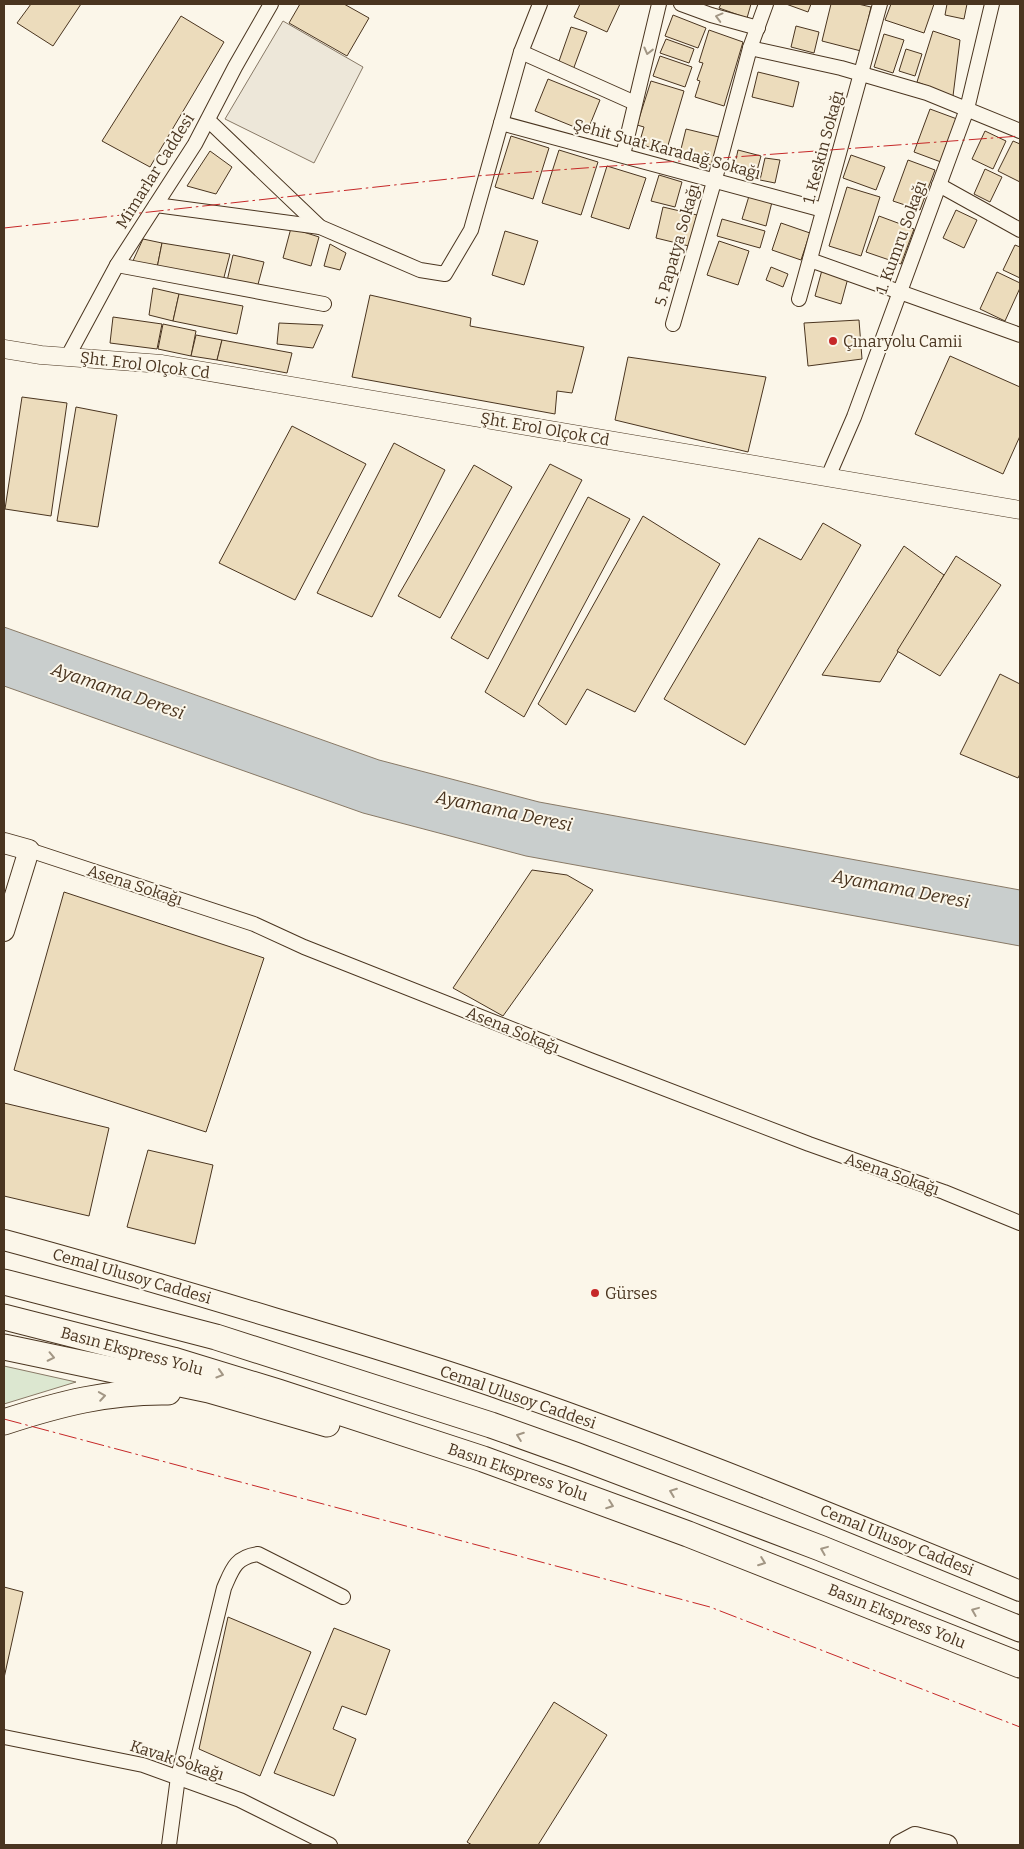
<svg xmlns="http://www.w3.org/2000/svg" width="1024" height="1849" font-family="Bitter,serif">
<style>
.green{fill:#dce7d0;stroke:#887966}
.parking{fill:#ede7d9;stroke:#887966}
.water{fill:#c9cecd;stroke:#887966}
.building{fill:#ecdcbc;stroke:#4a3520}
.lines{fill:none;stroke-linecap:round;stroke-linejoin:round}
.minor-casing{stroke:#4a3520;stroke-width:16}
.tertiary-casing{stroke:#4a3520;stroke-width:19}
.secondary-casing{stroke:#4a3520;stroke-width:22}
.motorway-casing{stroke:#4a3520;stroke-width:27}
.minor{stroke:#fbf6e9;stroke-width:14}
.tertiary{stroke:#fbf6e9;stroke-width:18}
.secondary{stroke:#fbf6e9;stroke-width:20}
.motorway{stroke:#fbf6e9;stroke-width:25}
.power{stroke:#c62828;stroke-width:1;stroke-dasharray:18 4 2.5 4;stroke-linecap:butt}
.oneway{stroke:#a29684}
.poi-dot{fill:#c62828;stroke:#fbf6e9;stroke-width:2}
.labels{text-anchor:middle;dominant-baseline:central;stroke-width:4;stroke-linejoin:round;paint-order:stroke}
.street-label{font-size:16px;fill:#4a3520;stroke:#fbf6e9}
.poi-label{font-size:16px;fill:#4a3520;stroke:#fbf6e9;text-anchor:start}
.water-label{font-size:18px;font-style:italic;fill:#4a3520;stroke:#fbf6e9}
</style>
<rect width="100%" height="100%" fill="#fbf6e9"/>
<polygon class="green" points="4,1366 76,1382 4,1404"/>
<polygon class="parking" points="283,21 363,67 314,163 225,119"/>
<polygon class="water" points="4,627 379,760 539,802 1020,890 1020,946 526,856 363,813 4,686"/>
<g class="building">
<polygon points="31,4 81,4 53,46 17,23"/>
<polygon points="300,4 344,4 369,18 347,56 289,23"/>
<polygon points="580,4 620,4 607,32 574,17"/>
<polygon points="721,4 751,4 747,18 719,8"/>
<polygon points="786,4 811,4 808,12"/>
<polygon points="831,4 858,4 871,7 861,51 822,41"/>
<polygon points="891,4 934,4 924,33 885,20"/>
<polygon points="947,4 967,4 964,19 945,15"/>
<polygon points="673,15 706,28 698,48 665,36"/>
<polygon points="181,16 224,42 150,167 102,141"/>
<polygon points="796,26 819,32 814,53 791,47"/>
<polygon points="571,27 587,32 573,70 558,64"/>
<polygon points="709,30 743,42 724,106 695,97 700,81 697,80 703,63 699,62"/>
<polygon points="933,31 960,40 953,96 917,82"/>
<polygon points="884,34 904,40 893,73 874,67"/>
<polygon points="666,39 694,49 689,63 660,53"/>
<polygon points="906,49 922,54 915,76 899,71"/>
<polygon points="660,56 692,67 685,87 653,76"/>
<polygon points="758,72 799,82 793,107 752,97"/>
<polygon points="548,79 600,100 587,132 535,111"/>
<polygon points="651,81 684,91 666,152 639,144 644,127 637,125"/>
<polygon points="930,109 957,119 941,162 914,152"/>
<polygon points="686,129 719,137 712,165 679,157"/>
<polygon points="985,131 1006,141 993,169 972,159"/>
<polygon points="511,136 549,148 533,199 495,187"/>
<polygon points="1013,141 1020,144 1020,182 998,171"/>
<polygon points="559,150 598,162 581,215 542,203"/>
<polygon points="738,150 761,156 755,178 733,173"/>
<polygon points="210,151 232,167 216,194 187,186"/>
<polygon points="851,155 885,167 876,190 843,178"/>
<polygon points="765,158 780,160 775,183 760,180"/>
<polygon points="908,160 935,170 920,210 893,201"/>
<polygon points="607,166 646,178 629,229 591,217"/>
<polygon points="985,169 1002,177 990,202 974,194"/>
<polygon points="659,175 682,182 675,207 651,201"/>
<polygon points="847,187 880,197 861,256 829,246"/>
<polygon points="749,196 772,202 766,226 742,219"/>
<polygon points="663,207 697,215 689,246 656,238"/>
<polygon points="956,210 977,220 964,248 943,238"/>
<polygon points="879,216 914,229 901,264 866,252"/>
<polygon points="722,219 765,231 760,248 717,236"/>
<polygon points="781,223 810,233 801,260 772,250"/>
<polygon points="291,228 319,237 311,266 283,258"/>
<polygon points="505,231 538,241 524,285 492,275"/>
<polygon points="143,239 162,243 157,268 132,263"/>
<polygon points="719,241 749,251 738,285 707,275"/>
<polygon points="162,243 230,254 223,281 157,268"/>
<polygon points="330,244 346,253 340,270 324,266"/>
<polygon points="1015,245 1020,247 1020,278 1003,270"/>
<polygon points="233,255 264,262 257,288 227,281"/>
<polygon points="771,267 788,274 783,287 766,280"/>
<polygon points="822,270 848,278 841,304 815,296"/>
<polygon points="997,272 1020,283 1020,288 1005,321 980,309"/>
<polygon points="153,288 179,294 173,321 149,315"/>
<polygon points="179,294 243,306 237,334 173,321"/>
<polygon points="370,295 471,318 470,326 584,347 572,393 557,391 555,414 352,377"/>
<polygon points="113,317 162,324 157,349 110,343"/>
<polygon points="859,320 862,359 808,366 804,323"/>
<polygon points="279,323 323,325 313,348 277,344"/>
<polygon points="163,324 196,331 191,356 158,349"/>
<polygon points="196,335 222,340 217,360 191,356"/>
<polygon points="222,340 292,353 287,373 217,360"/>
<polygon points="950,356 1020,387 1020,436 1003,474 915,434"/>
<polygon points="628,357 766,377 748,452 615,420"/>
<polygon points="22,397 67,403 51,516 5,509"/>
<polygon points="76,407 117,415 98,527 57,521"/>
<polygon points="292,426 366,464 295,600 219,563"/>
<polygon points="394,443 445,470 372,617 317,593"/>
<polygon points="550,464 582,480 488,659 451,638"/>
<polygon points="474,465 512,487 440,618 398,596"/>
<polygon points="588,497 630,519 524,717 485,692"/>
<polygon points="643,516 720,564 635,712 587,689 566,725 538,704"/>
<polygon points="823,523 861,545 745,745 664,699 759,538 801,560"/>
<polygon points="904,546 944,575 880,682 822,675"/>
<polygon points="956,556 1001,585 940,676 897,651"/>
<polygon points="1000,674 1020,684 1020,774 1018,778 960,754"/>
<polygon points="532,870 567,875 593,890 503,1016 453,988"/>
<polygon points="64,892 264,958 206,1132 14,1070"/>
<polygon points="4,1103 109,1128 89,1216 4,1196"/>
<polygon points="148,1150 213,1165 195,1244 127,1227"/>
<polygon points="4,1587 23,1592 4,1678"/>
<polygon points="228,1617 311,1652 260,1776 199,1749"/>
<polygon points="334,1628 390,1650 366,1715 342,1706 333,1729 356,1739 334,1796 274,1773"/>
<polygon points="554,1702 607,1735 538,1845 472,1845 467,1842"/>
</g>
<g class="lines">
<defs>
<g id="minor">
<polyline points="681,4 711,15 758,28"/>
<polyline points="750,48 841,68 927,93 1020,131"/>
<polyline points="521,52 635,103"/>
<polyline points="208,120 320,227 420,270 445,274 471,230 521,52 540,4"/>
<polyline points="501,123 823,210"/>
<polyline points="623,155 659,4"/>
<polyline points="939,185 1020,230"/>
<polyline points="156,205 320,227"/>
<polyline points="810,260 1020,335"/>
<polyline points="117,265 324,304"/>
<polyline points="799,299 880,4"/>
<polyline points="673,324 718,168 750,48 766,4"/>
<polyline points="68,356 117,265 195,144 235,67 271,4"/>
<polyline points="828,477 854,417 967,109 992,4"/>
<polyline points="29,850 254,924 304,947 590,1060 809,1144 944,1192 1020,1223"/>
<polyline points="4,1737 143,1765 240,1800 330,1845"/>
<path d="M 169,1845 L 178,1777 L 224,1588 C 232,1570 235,1557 258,1554 L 343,1597"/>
</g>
<polyline id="tertiary" points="4,349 41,355 162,364 1020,510"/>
<g id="secondary">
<polyline points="4,843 29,850 4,931"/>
<path d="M 4,1240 C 94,1264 184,1291 274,1318 C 352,1341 429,1364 506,1391 C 680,1451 850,1521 1020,1591"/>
<polyline points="900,1845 915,1837 947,1845"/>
</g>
<g id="motorway">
<polyline points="4,1282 216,1337 491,1425 575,1455 820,1548 1020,1629"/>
<polyline points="4,1317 173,1360 278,1392 483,1459 688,1534 1020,1665"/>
<polyline points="4,1347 209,1390 327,1424"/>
<path d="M 4,1422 C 59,1404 109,1391 168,1392"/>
</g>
</defs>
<use href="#minor" class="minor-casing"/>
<use href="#tertiary" class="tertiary-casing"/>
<use href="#secondary" class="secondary-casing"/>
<use href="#motorway" class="motorway-casing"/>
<use href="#minor" class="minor"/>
<use href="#tertiary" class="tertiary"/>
<use href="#secondary" class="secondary"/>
<use href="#motorway" class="motorway"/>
<g class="power">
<polyline points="4,228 476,176 1020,136"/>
<polyline points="4,1419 710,1607 1020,1727"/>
</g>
</g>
<defs><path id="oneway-chevron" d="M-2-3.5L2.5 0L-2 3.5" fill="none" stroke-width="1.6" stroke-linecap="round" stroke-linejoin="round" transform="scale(1.25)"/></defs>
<g class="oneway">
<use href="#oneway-chevron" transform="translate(719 17) rotate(-165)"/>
<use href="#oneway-chevron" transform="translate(648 51) rotate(104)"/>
<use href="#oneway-chevron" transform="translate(51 1357) rotate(12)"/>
<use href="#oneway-chevron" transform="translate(220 1374) rotate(17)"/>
<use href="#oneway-chevron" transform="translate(102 1396) rotate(-9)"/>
<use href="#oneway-chevron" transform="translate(520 1436) rotate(-160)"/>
<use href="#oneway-chevron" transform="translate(673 1492) rotate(-159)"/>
<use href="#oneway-chevron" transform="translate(610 1505) rotate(20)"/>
<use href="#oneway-chevron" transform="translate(824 1550) rotate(-158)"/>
<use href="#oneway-chevron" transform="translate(762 1562) rotate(21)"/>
<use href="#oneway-chevron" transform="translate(975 1611) rotate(-158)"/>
</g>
<g class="poi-dot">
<circle cx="833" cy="341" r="5"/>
<circle cx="595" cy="1293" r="5"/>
</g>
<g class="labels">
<g class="street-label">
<text transform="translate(823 147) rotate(-75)">1. Keskin Sokağı</text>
<text transform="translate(667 149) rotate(15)">Şehit Suat Karadağ Sokağı</text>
<text transform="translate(155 171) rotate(-58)">Mimarlar Caddesi</text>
<text transform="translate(901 237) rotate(-70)">1. Kumru Sokağı</text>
<text transform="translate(677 245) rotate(-74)">5. Papatya Sokağı</text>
<text transform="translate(145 365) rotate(7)">Şht. Erol Olçok Cd</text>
<text transform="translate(545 429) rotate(10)">Şht. Erol Olçok Cd</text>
<text transform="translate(135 885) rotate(18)">Asena Sokağı</text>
<text transform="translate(513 1030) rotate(22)">Asena Sokağı</text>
<text transform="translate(892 1174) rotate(19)">Asena Sokağı</text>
<text transform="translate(132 1276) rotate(16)">Cemal Ulusoy Caddesi</text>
<text transform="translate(132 1351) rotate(15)">Basın Ekspress Yolu</text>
<text transform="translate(518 1397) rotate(19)">Cemal Ulusoy Caddesi</text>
<text transform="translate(518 1472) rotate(19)">Basın Ekspress Yolu</text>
<text transform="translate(897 1540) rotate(22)">Cemal Ulusoy Caddesi</text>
<text transform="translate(897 1616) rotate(22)">Basın Ekspress Yolu</text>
<text transform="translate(177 1760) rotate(18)">Kavak Sokağı</text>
</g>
<g class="poi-label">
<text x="843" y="341">Çınaryolu Camii</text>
<text x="605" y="1293">Gürses</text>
</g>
<g class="water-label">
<text transform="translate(118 691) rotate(19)">Ayamama Deresi</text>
<text transform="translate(504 811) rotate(12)">Ayamama Deresi</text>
<text transform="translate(901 889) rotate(11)">Ayamama Deresi</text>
</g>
</g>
<rect width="1024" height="1849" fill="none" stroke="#4a3520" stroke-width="10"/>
</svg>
